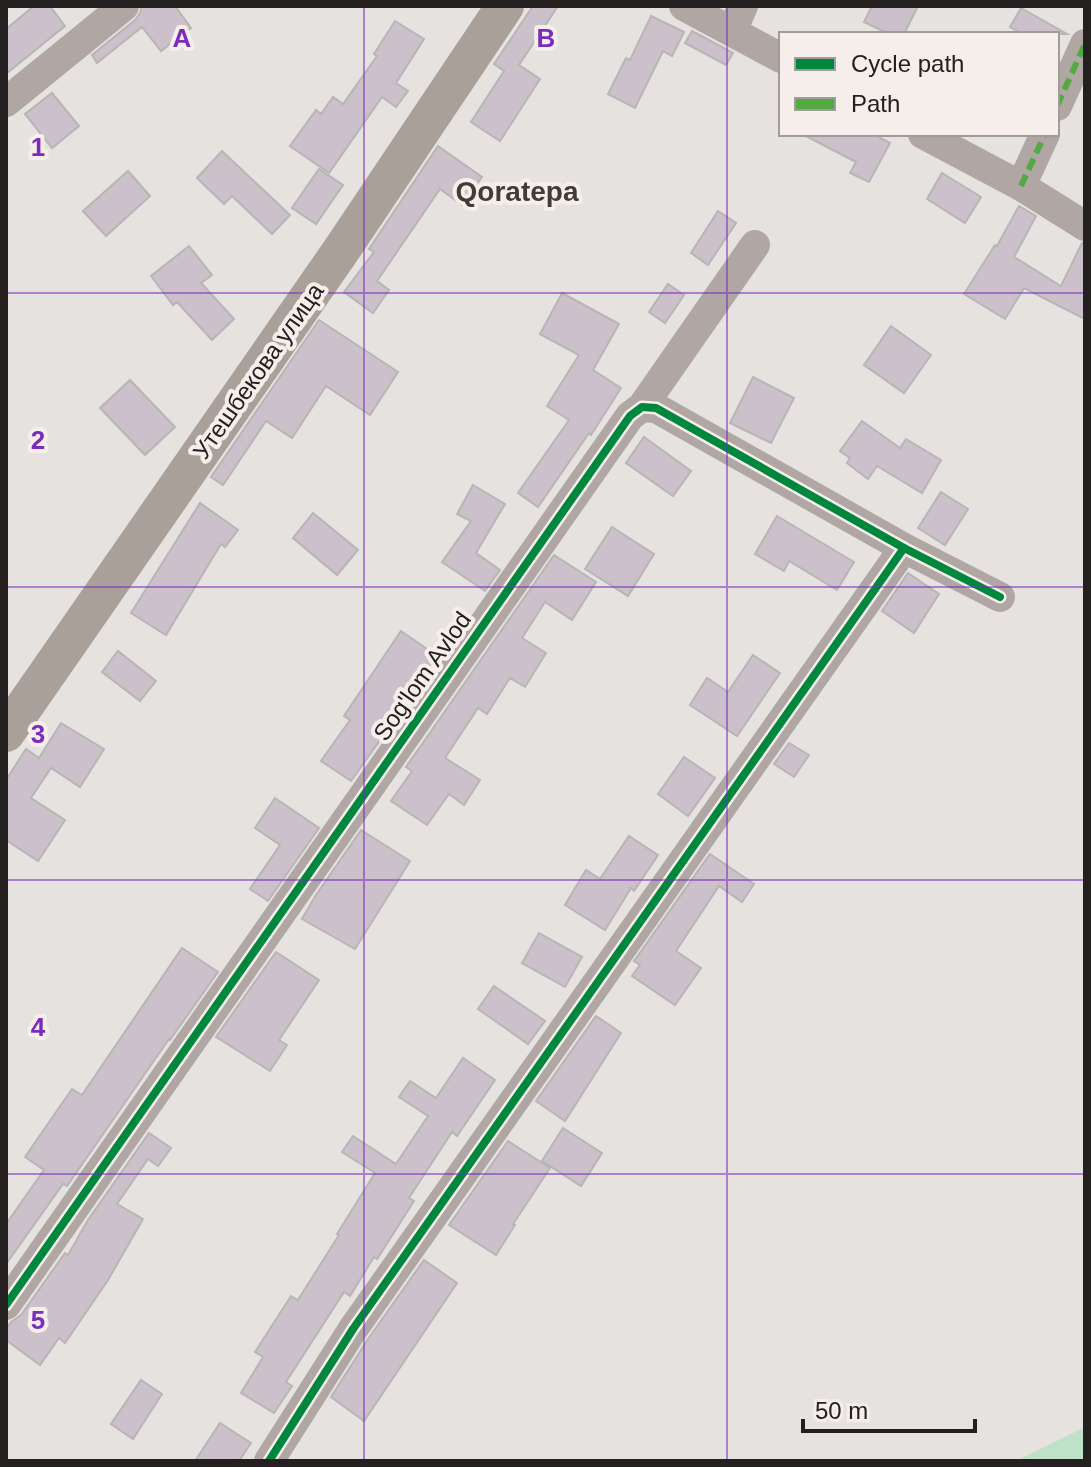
<svg xmlns="http://www.w3.org/2000/svg" width="1091" height="1467" font-family="Helvetica,sans-serif">
<style>
.green{fill:#bee2c7}
.building{fill:#ccc0cb;stroke:#b7b5b5;stroke-width:2}
.lines{fill:none;stroke-linecap:round;stroke-linejoin:round}
.minor{stroke:#b0a7a4;stroke-width:30}
.major{stroke:#aaa09a;stroke-width:38}
.quiet{stroke:#53aa43;stroke-width:6;stroke-dasharray:12 6;stroke-linecap:butt}
.cycleway-casing{stroke:#f5eeea;stroke-width:13}
.cycleway{stroke:#00873e;stroke-width:8}
.grid{fill:none;stroke:#7b2cbf;stroke-width:2;stroke-opacity:0.55}
.labels{text-anchor:middle;dominant-baseline:central;stroke-width:8;stroke-linejoin:round;paint-order:stroke}
.street-label{font-size:24px;fill:#23201f;stroke:#f5eeea}
.quarter-label{font-size:28px;font-weight:bold;fill:#423c39;stroke:#f5eeea}
.grid-label{font-size:26px;text-anchor:middle;font-weight:bold;fill:#7b2cbf;stroke:#f5eeea;stroke-width:8;stroke-linejoin:round;paint-order:stroke}
</style>
<rect width="100%" height="100%" fill="#e5e2e0"/>
<polygon class="green" points="1085,1427 1085,1461 1016,1461"/>
<g class="building">
<polygon points="34,6 50,6 65,26 6,74 6,29"/>
<polygon points="142,6 175,6 191,28 161,51 142,27 97,63 92,55 135,20 140,13"/>
<polygon points="533,6 558,6 519,65 540,79 500,141 471,122 504,71 494,64"/>
<polygon points="872,6 918,6 904,34 889,34 864,22"/>
<polygon points="1021,8 1067,34 1022,34 1010,27"/>
<polygon points="651,16 684,32 672,56 663,51 635,108 608,94 626,58 630,60"/>
<polygon points="395,21 424,39 396,83 408,91 396,107 382,97 329,173 290,146 316,110 321,114 333,97 343,104 377,56 374,54"/>
<polygon points="692,31 733,53 726,65 685,43"/>
<polygon points="52,93 79,126 52,148 25,114"/>
<polygon points="802,134 873,134 890,143 869,182 850,173 856,162"/>
<polygon points="438,146 482,177 462,205 440,189 377,281 389,290 373,313 344,292 374,252 369,249"/>
<polygon points="222,151 290,215 272,234 232,196 224,204 197,178"/>
<polygon points="319,169 343,185 316,224 292,208"/>
<polygon points="128,171 150,196 106,236 83,211"/>
<polygon points="942,173 981,197 965,223 927,199"/>
<polygon points="1019,206 1036,216 1014,257 1061,286 1082,243 1085,244 1085,319 1024,288 1005,319 964,294 995,245 997,246"/>
<polygon points="718,211 736,223 708,265 691,253"/>
<polygon points="189,246 212,275 201,283 234,319 212,340 177,302 173,305 151,276"/>
<polygon points="668,284 684,295 665,323 649,312"/>
<polygon points="562,293 619,324 593,370 621,388 591,435 589,433 538,507 518,493 569,420 547,406 579,355 540,334"/>
<polygon points="319,320 398,372 370,415 326,386 292,438 266,421 223,485 211,477"/>
<polygon points="891,326 931,355 904,393 864,365"/>
<polygon points="753,377 794,398 771,443 730,423"/>
<polygon points="130,380 175,427 145,455 100,408"/>
<polygon points="862,421 900,448 906,439 941,460 922,493 877,466 868,479 847,463 850,458 840,451"/>
<polygon points="644,437 691,471 673,496 626,463"/>
<polygon points="473,485 505,504 476,553 500,570 485,591 442,562 471,521 457,514"/>
<polygon points="941,492 968,509 945,545 918,528"/>
<polygon points="200,503 238,530 225,547 221,544 166,635 131,613"/>
<polygon points="313,513 358,550 337,575 293,538"/>
<polygon points="777,516 854,562 837,590 789,561 784,571 755,554"/>
<polygon points="612,527 654,554 628,596 585,569"/>
<polygon points="554,555 596,582 572,620 545,602 522,638 546,653 525,687 510,678 487,714 478,708 445,758 480,780 464,805 449,794 427,825 391,801 412,771 406,767"/>
<polygon points="908,573 939,594 914,633 882,611"/>
<polygon points="401,631 437,656 420,680 422,681 351,781 321,761 350,720 344,716"/>
<polygon points="118,651 156,681 140,701 102,672"/>
<polygon points="753,655 780,673 737,736 690,705 707,678 728,692"/>
<polygon points="61,723 104,749 80,787 51,768 31,798 65,820 38,861 6,840 6,780 26,749 39,758"/>
<polygon points="789,743 809,755 794,777 774,764"/>
<polygon points="684,757 715,778 688,816 658,794"/>
<polygon points="275,798 319,828 268,901 250,889 280,845 255,828"/>
<polygon points="361,830 410,861 355,949 302,919 316,895"/>
<polygon points="629,836 658,855 634,891 631,888 605,930 565,905 586,870 600,879"/>
<polygon points="710,854 754,884 742,902 719,886 676,951 701,968 675,1005 632,976 640,965 634,961"/>
<polygon points="539,933 582,957 565,987 522,963"/>
<polygon points="182,948 218,972 170,1040 169,1039 67,1186 63,1184 6,1264 6,1224 44,1170 25,1157 72,1089 82,1095"/>
<polygon points="276,952 319,980 279,1040 287,1045 270,1071 216,1037"/>
<polygon points="494,986 545,1021 528,1044 478,1009"/>
<polygon points="596,1016 621,1033 565,1121 536,1101"/>
<polygon points="463,1058 495,1080 457,1136 452,1132 409,1198 414,1201 377,1259 374,1257 350,1296 344,1292 286,1382 292,1386 274,1413 241,1393 263,1357 255,1352 291,1296 298,1300 339,1235 337,1234 375,1173 342,1152 353,1136 396,1164 428,1116 399,1097 410,1081 436,1098"/>
<polygon points="563,1128 602,1153 581,1186 542,1161"/>
<polygon points="149,1133 171,1148 158,1166 148,1159 117,1204 143,1219 108,1280 65,1343 59,1338 40,1365 6,1340 6,1329 11,1322 21,1315 65,1253 68,1255 88,1220"/>
<polygon points="508,1141 550,1168 513,1224 515,1225 496,1255 449,1225"/>
<polygon points="424,1260 457,1283 364,1421 331,1397 368,1339"/>
<polygon points="141,1380 162,1394 133,1439 111,1424"/>
<polygon points="220,1423 251,1443 239,1461 195,1461"/>
</g>
<g class="lines">
<g class="minor">
<polyline points="684,6 781,58"/>
<polyline points="732,31 743,6"/>
<polyline points="6,102 124,6"/>
<polyline points="1057,106 1085,44"/>
<polyline points="923,134 1021,186 1085,226"/>
<polyline points="1021,186 1045,134"/>
<polyline points="642,407 755,245"/>
<polyline points="6,1305 630,416 642,407 656,408 904,548 1000,597"/>
<polyline points="269,1461 353,1329 904,548"/>
</g>
<polyline class="major" points="6,733 340,252 505,6"/>
<g class="quiet">
<polyline points="1057,106 1085,44"/>
<polyline points="1021,186 1045,134"/>
</g>
<defs>
<g id="cycleway">
<polyline points="6,1305 630,416 642,407 656,408 904,548 1000,597"/>
<polyline points="269,1461 353,1329 904,548"/>
</g>
</defs>
<use href="#cycleway" class="cycleway-casing"/>
<use href="#cycleway" class="cycleway"/>
</g>
<path class="grid" d="M 364,6 L 364,1461M 727,6 L 727,1461M 6,293 L 1085,293M 6,587 L 1085,587M 6,880 L 1085,880M 6,1174 L 1085,1174"/>
<g class="labels">
<g class="street-label">
<text transform="translate(258 371) rotate(-55)">Утешбекова улица</text>
<text transform="translate(422 676) rotate(-55)">Sog'lom Avlod</text>
</g>
<g class="quarter-label">
<text x="517" y="191">Qoratepa</text>
</g>
</g>
<g class="grid-label">
<text x="182" y="47">A</text>
<text x="546" y="47">B</text>
<text x="38" y="156">1</text>
<text x="38" y="449">2</text>
<text x="38" y="743">3</text>
<text x="38" y="1036">4</text>
<text x="38" y="1329">5</text>
</g>
<rect width="1091" height="1467" fill="none" stroke="#23201f" stroke-width="16"/>
<rect x="779" y="32" width="280" height="104" fill="#f5eeea" stroke="#a19c99" stroke-width="2"/>
<rect x="795" y="58" width="40" height="12" fill="#00873e" stroke="#a19c99" stroke-width="2"/>
<text x="851" y="72" font-size="24" fill="#23201f">Cycle path</text>
<rect x="795" y="98" width="40" height="12" fill="#53aa43" stroke="#a19c99" stroke-width="2"/>
<text x="851" y="112" font-size="24" fill="#23201f">Path</text>
<path d="M803 1419v12h172v-12" fill="none" stroke="#23201f" stroke-width="4"/>
<text x="815" y="1419" font-size="24" fill="#23201f" stroke="#f5eeea" stroke-width="6" paint-order="stroke">50 m</text>
</svg>
